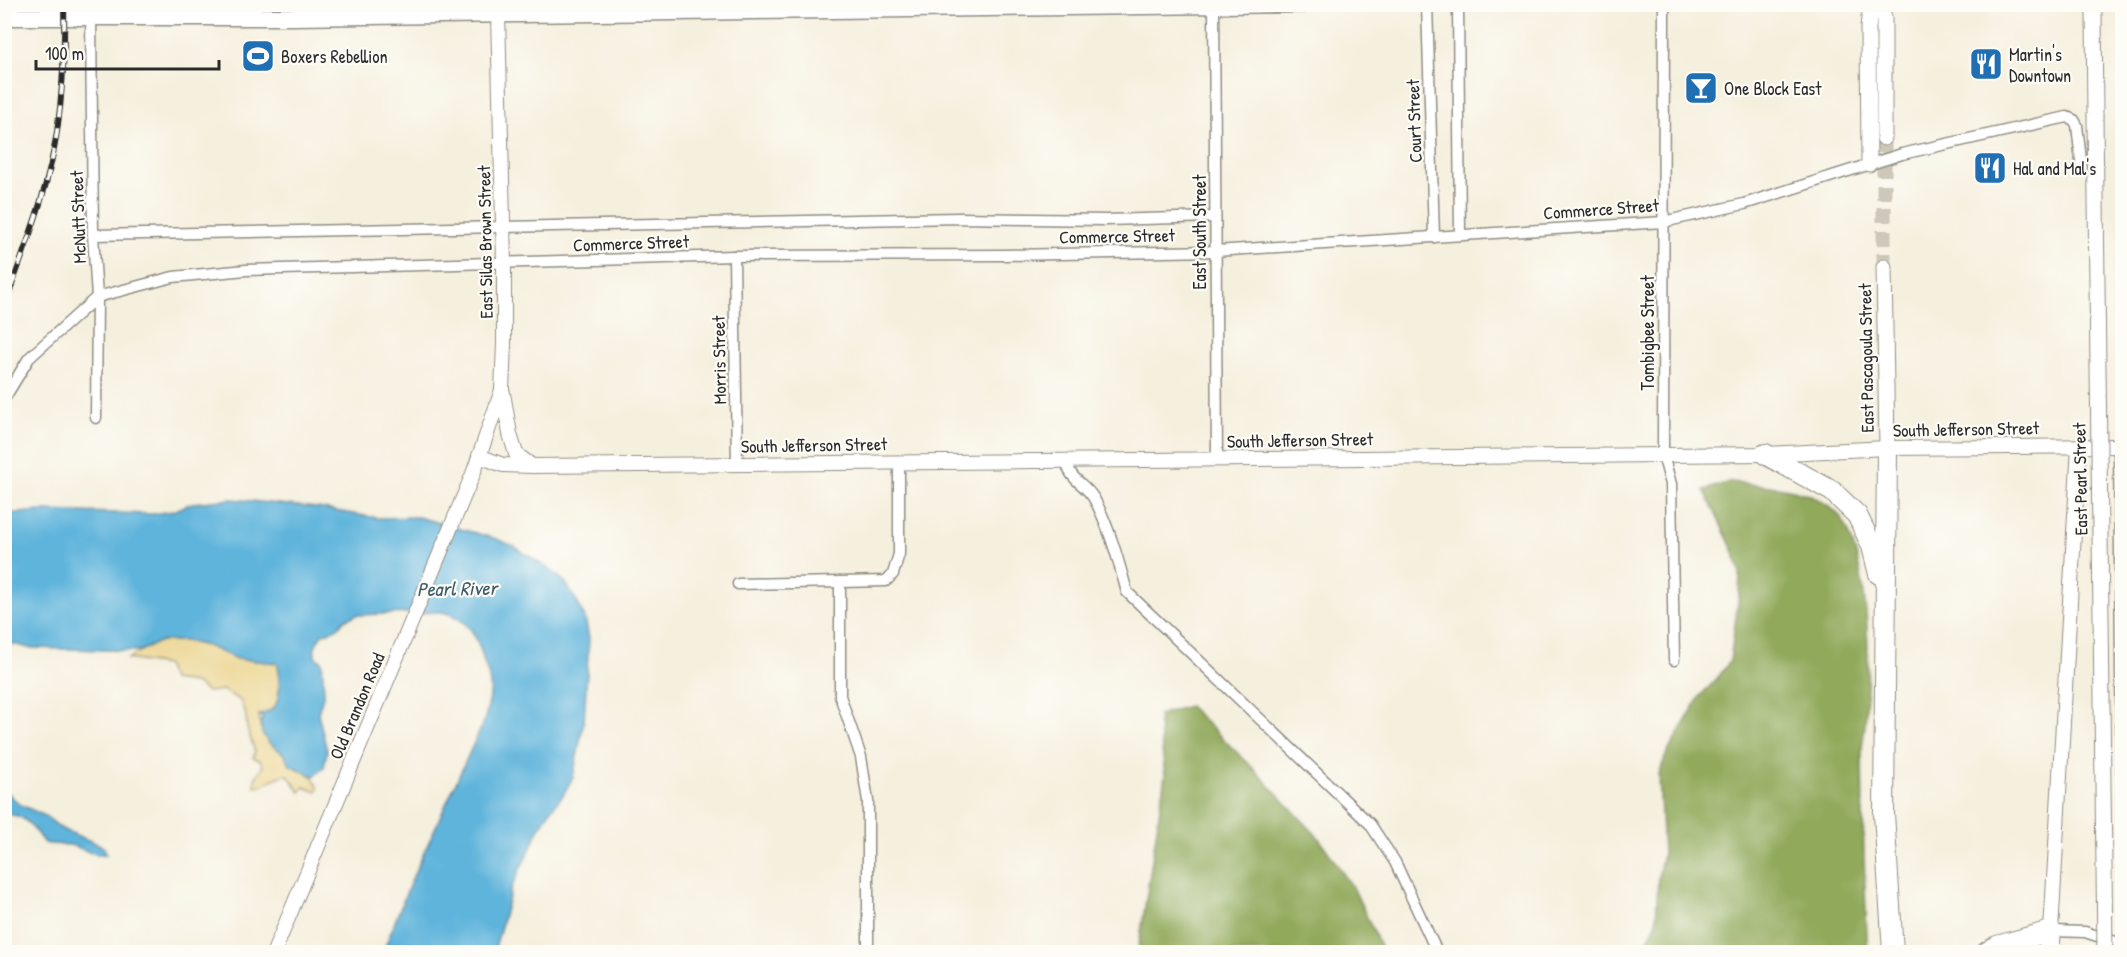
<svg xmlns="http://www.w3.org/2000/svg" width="2127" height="957" font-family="'Patrick Hand',sans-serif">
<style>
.forest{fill:#90a95a;stroke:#5e6a42;stroke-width:1.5}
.sand{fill:#eeda9e;stroke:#8c8264;stroke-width:1.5}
.water{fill:#5fb4db;stroke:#457083;stroke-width:1.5}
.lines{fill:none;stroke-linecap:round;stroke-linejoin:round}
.secondary-tunnel{stroke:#cdc8b9;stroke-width:15;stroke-dasharray:15 8;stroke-linecap:butt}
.minor-casing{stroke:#908d84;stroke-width:13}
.tertiary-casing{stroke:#908d84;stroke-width:16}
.secondary-casing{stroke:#908d84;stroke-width:17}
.primary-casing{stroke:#908d84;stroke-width:19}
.motorway-casing{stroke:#908d84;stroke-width:22}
.minor{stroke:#fff;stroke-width:10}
.tertiary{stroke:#fff;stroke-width:14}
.secondary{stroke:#fff;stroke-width:15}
.primary{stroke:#fff;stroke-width:16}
.motorway{stroke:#fff;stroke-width:20}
.rail-casing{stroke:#2b2b2b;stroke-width:6}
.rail{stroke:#fdfcf7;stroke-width:4;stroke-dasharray:11;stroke-linecap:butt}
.secondary-bridge-casing{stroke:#908d84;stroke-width:17;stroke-linecap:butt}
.secondary-bridge{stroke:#fff;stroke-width:15}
.labels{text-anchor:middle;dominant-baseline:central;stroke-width:4.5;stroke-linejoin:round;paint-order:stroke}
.poi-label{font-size:18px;fill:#2b2b2b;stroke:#fdfcf7;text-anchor:start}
.street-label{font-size:18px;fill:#2b2b2b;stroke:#fdfcf7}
.water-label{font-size:20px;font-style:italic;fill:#3d5b69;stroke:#fdfcf7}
</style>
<rect width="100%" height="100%" fill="#fdfcf7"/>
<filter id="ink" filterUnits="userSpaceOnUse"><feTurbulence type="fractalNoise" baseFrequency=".0167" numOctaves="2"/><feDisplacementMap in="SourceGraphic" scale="12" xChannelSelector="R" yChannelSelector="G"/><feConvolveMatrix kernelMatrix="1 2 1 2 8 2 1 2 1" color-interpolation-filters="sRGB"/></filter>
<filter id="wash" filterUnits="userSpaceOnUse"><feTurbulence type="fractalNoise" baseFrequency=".008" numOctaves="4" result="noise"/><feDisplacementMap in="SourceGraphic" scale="24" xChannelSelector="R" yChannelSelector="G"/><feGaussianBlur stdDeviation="1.35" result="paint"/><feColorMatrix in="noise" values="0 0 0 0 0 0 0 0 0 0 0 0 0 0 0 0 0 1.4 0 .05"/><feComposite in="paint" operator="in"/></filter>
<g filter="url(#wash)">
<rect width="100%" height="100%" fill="#f5efdd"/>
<g class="forest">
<path d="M 1730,482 C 1766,486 1809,485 1837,513 C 1848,525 1851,539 1856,554 C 1871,609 1869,669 1865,726 C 1864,735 1862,744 1862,753 C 1863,819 1864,886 1868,952 L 1637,952 L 1645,945 L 1656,924 L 1658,878 L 1663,853 L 1659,775 L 1666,755 L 1700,696 L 1716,680 L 1730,661 L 1739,595 L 1740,572 L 1733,550 L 1704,490 Z"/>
<polygon points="1189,706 1248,763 1318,837 1354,889 1383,952 1138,952 1165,775 1158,715"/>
</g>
<path class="sand" d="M 161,641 L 185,641 L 207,646 L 237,659 L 277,663 C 281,673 279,679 279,689 C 278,705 276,710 259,715 L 260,726 L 268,742 L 285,755 L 290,765 L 312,776 L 318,787 L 317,792 L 304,787 L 300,792 L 288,775 C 275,775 268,785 255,787 L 255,779 L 263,766 L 260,760 L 253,758 L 255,752 L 247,728 L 246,715 L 240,700 L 222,690 L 208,692 L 195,683 L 172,680 L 166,665 L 128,659 L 140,651 Z"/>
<g class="water">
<path d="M 233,499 L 317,508 L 378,518 L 418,517 L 497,539 L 515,547 L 549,569 L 565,582 L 576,600 L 585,618 L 589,638 L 584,721 L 573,777 L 563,795 L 550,811 L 539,829 L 531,848 L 521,867 L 512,886 L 494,952 L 383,952 L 411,881 L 484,721 C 487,710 492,697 490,685 C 490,677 486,669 484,662 C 478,637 469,618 442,612 L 356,615 L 344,620 L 338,628 L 322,634 C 317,642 312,648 316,658 L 322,661 L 324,693 L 318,713 L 327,751 L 324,767 L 314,776 L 290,765 L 285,755 L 268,742 L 262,733 L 260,722 L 263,718 L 259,715 C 276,711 278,704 279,689 C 279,679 281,673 277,663 L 237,659 L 207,646 L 185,641 L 161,641 L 140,651 L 29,648 L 5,642 L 4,514 L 43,511 L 152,514 L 173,511 L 192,503 Z"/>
<path d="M 5,790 L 19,804 L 45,816 L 62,829 L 100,845 L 105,849 L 106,854 C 88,856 84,847 68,845 C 60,844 53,845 44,843 C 32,828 26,813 5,815 Z"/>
</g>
</g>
<g filter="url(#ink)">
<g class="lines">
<polyline class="secondary-tunnel" points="1884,138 1884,267"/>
<defs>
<g id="minor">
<polyline points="1214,4 1217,459"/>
<polyline points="1427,4 1434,237"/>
<polyline points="1458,4 1460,235"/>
<polyline points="1664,4 1663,455 1671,484 1674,660"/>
<polyline points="91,15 93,235 97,297 96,418"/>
<polyline points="93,235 959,218 1106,220 1215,217"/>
<polyline points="734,256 737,464"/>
<polyline points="4,399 29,358 97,297 173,277 246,270 734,256 1004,255 1215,251 1663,222 1744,204 1902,154 2067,117 2074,120 2077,125 2082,170"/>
<polyline points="2119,446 2122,773"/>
<path d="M 1066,460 C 1070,481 1083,482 1093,497 C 1108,522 1119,563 1127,592 L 1370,824 L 1395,862 L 1437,952"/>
<polyline points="738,584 840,582"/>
<polyline points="2051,931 2085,932 2122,944"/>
<polyline points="868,952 868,801 861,757 840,696 840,582 886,581 893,574 899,554 899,462"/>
</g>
<g id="tertiary">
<polyline points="503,393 510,434 516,454 532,466"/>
<polyline points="479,456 503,465 532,466 1765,454 1887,448 2122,446"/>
<polyline points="2051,931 2079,446"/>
<polyline points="274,952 473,474 502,390 504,344 504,264 498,13"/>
</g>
<g id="secondary">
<polyline points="1879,4 1884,17 1884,138"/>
<polyline points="2092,4 2094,14 2095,115"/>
<polyline points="1869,164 1868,29 1869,18 1876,4"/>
<polyline points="1884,267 1887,448"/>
</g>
<polyline id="primary" points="4,17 293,17 1303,4"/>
<g id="motorway">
<polyline points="1887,448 1884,814 1893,952"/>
<polyline points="1765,454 1832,491 1857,515 1872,546 1879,574"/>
<polyline points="1987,952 1997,946 2051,931 2049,952"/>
</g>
</defs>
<use href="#minor" class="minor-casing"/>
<use href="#tertiary" class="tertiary-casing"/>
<use href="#secondary" class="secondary-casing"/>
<use href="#primary" class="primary-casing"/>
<use href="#motorway" class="motorway-casing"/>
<use href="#minor" class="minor"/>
<use href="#tertiary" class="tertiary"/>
<use href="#secondary" class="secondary"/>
<use href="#primary" class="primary"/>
<use href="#motorway" class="motorway"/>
<defs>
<path id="rail" d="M 4,307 C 24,250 48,192 57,132 C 63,90 65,47 64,4"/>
</defs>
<use href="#rail" class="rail-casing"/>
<use href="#rail" class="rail"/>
<defs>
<polyline id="secondary-bridge" points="2095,115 2105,952"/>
</defs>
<use href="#secondary-bridge" class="secondary-bridge-casing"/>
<use href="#secondary-bridge" class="secondary-bridge"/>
</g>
</g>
<defs>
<symbol id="stadium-square" viewBox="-11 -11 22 22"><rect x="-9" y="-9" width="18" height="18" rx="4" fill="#1f6fb2" stroke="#fdfcf7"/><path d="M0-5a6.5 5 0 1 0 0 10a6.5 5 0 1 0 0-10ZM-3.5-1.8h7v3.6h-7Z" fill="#fff"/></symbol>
<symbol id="restaurant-square" viewBox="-11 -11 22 22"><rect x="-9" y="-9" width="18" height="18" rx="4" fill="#1f6fb2" stroke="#fdfcf7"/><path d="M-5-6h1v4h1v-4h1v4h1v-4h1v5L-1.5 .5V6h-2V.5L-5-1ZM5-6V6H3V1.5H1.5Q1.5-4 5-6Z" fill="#fff"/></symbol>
<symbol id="bar-square" viewBox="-11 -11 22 22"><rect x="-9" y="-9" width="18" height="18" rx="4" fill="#1f6fb2" stroke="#fdfcf7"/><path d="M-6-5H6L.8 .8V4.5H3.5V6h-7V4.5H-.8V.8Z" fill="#fff"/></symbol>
</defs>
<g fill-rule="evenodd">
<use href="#stadium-square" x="239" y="37" width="38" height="38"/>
<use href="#restaurant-square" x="1967" y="45" width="38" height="38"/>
<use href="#bar-square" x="1682" y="69" width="38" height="38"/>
<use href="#restaurant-square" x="1971" y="149" width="38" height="38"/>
</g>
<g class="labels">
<g class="poi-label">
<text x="2009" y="54">Martin's<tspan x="2009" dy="21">Downtown</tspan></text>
<text x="281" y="56">Boxers Rebellion</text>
<text x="1724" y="88">One Block East</text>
<text x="2013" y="168">Hal and Mal's</text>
</g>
<g class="street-label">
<text transform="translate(1414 121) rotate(-92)">Court Street</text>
<text transform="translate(1601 209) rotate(-4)">Commerce Street</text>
<text transform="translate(78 217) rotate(-92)">McNutt Street</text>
<text transform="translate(1199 232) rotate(-90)">East South Street</text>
<text transform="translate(1117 236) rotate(-1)">Commerce Street</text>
<text transform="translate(485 242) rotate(-91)">East Silas Brown Street</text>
<text transform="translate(631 243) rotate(-2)">Commerce Street</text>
<text transform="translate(1647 333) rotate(-90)">Tombigbee Street</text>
<text transform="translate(1866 358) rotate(-91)">East Pascagoula Street</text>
<text transform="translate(719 360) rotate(-91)">Morris Street</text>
<text transform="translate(1966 429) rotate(-1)">South Jefferson Street</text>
<text transform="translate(1300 440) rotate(-1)">South Jefferson Street</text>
<text transform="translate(814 445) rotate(-1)">South Jefferson Street</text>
<text transform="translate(2080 479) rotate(-91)">East Pearl Street</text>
<text transform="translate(357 706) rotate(-67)">Old Brandon Road</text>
</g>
<g class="water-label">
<text transform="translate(457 588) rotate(-1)">Pearl River</text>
</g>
</g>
<rect width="2127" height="957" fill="none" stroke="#fdfcf7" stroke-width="24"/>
<path d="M36 60v9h183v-9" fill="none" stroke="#2b2b2b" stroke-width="3"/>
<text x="45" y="60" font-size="18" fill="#2b2b2b" stroke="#fdfcf7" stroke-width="4.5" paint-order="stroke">100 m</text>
</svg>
